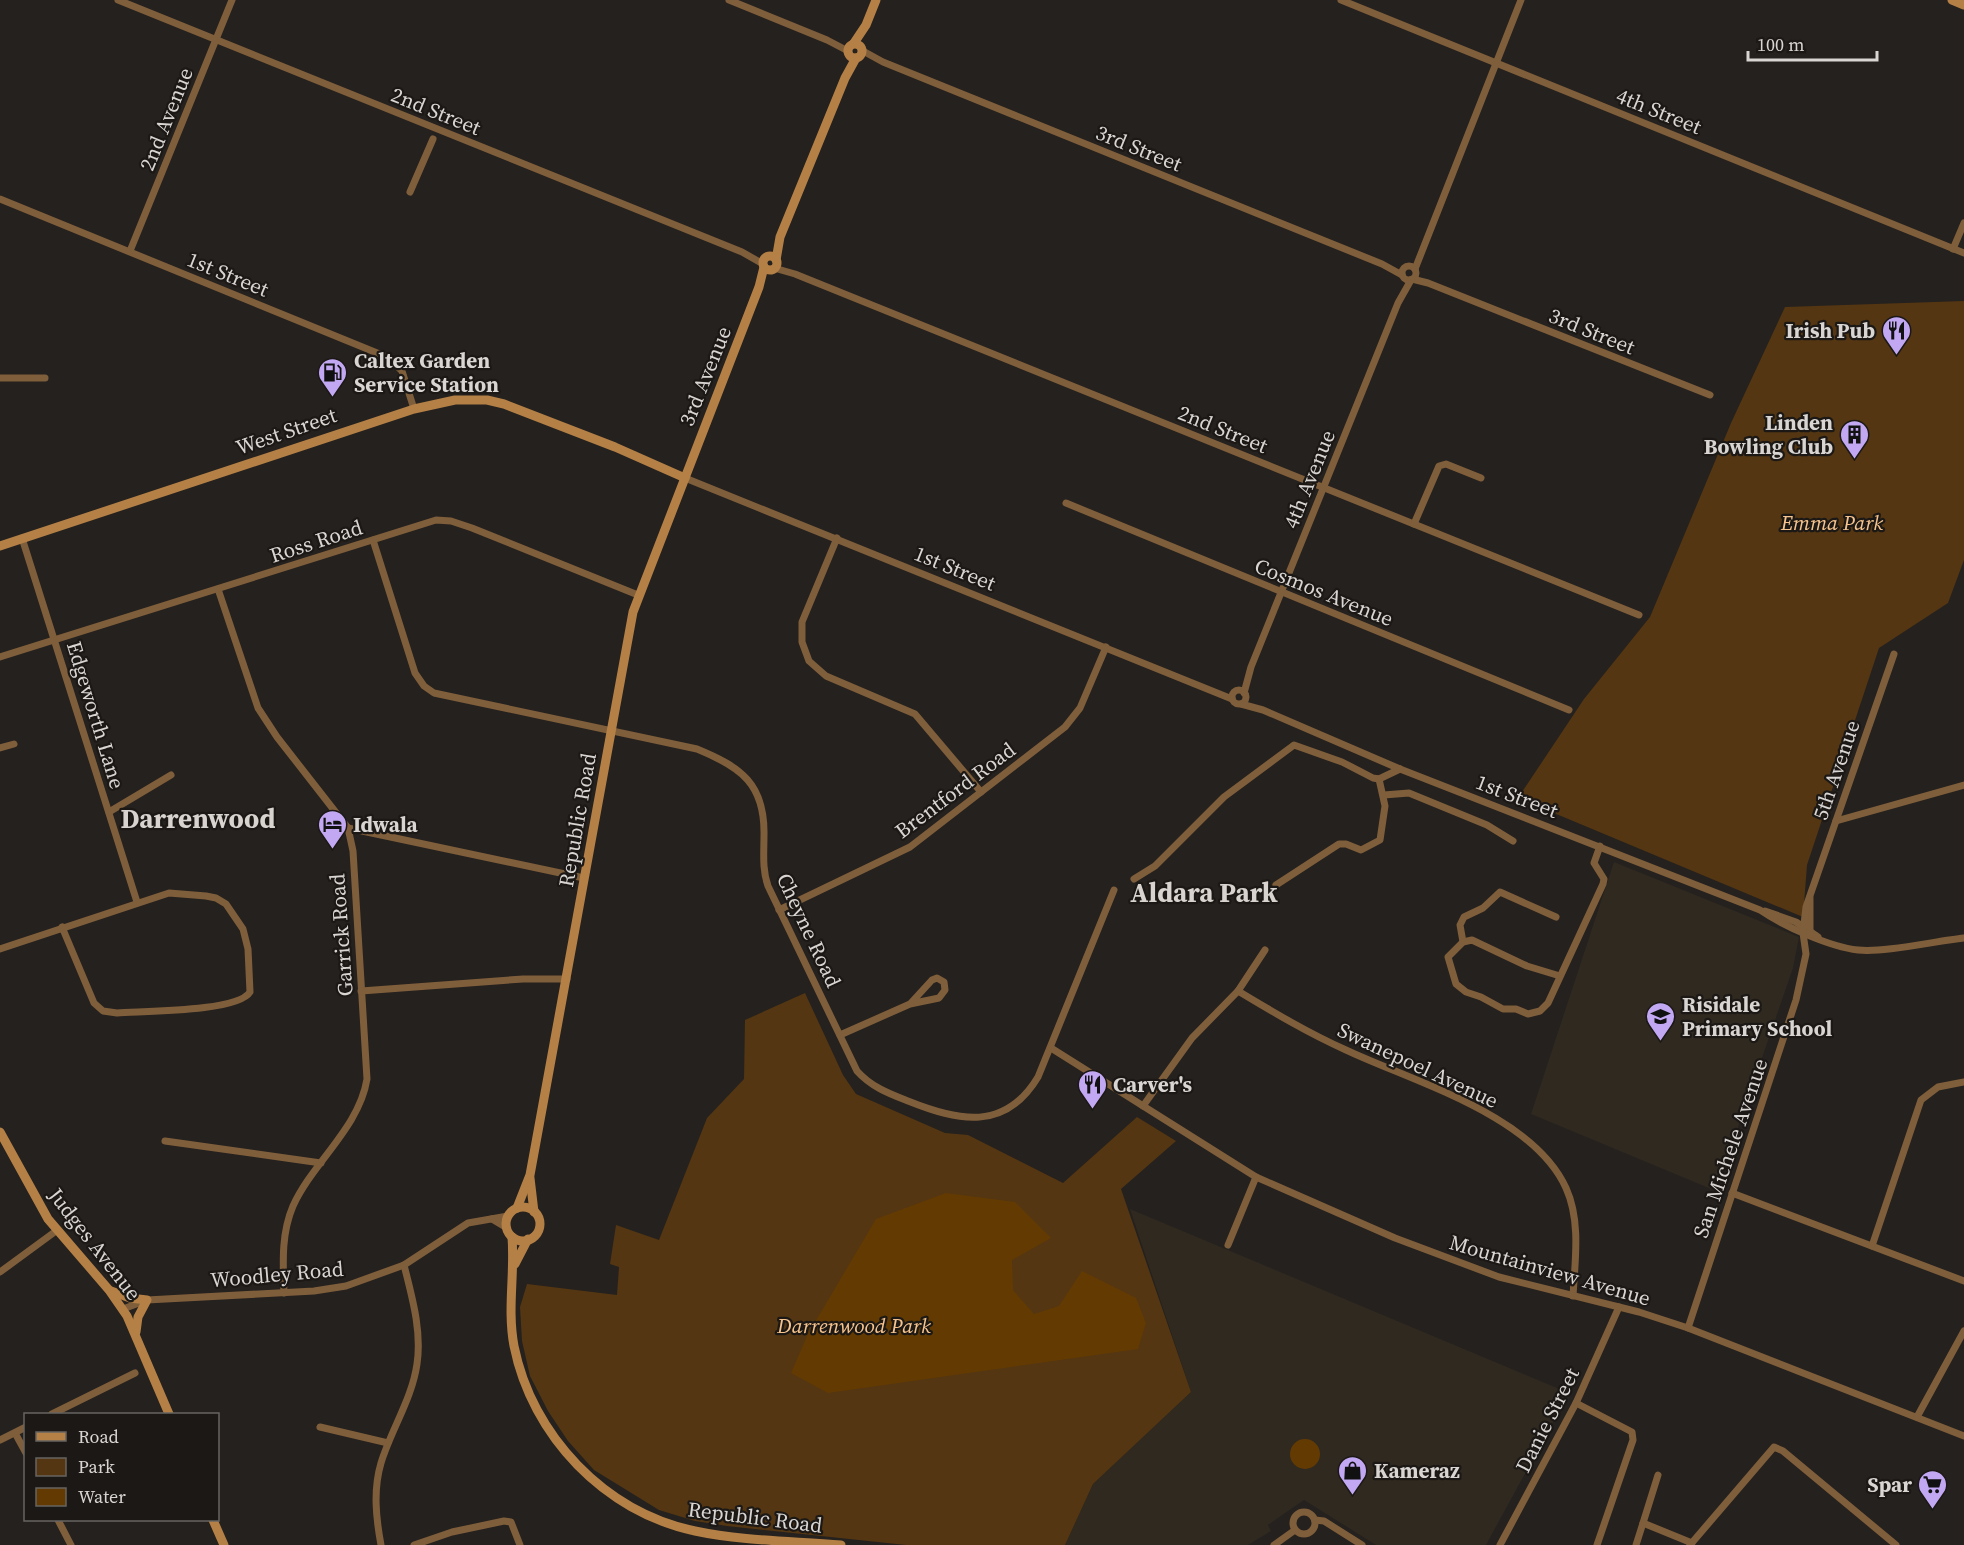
<svg xmlns="http://www.w3.org/2000/svg" width="1964" height="1545" font-family="'Source Serif 4',serif">
<style>
.built{fill:#302920}
.green{fill:#543612}
.water{fill:#633b02}
.lines{fill:none;stroke-linecap:round;stroke-linejoin:round}
.street{stroke:#7f5e3b;stroke-width:7}
.secondary{stroke:#b48046;stroke-width:9}
.labels{text-anchor:middle;dominant-baseline:central;stroke-width:4.5;stroke-linejoin:round;paint-order:stroke}
.street-label{font-size:21px;fill:#d8d5d3;stroke:#1b1815}
.poi-label{font-size:21px;font-weight:bold;fill:#d8d5d3;stroke:#1b1815;text-anchor:start}
.park-label{font-size:21px;font-style:italic;fill:#f8c48d;stroke:#1b1815}
.district-label{font-size:27px;font-weight:bold;fill:#d8d3cf;stroke:#1b1815}
</style>
<rect width="100%" height="100%" fill="#25211e"/>
<g class="built">
<polygon points="1614,862 1799,937 1793,968 1716,1191 1531,1114"/>
<polygon points="1130,1209 1569,1393 1486,1545 1376,1545 1304,1500 1268,1525 1271,1531 1248,1545 1065,1545 1093,1484 1191,1392"/>
</g>
<g class="green">
<polygon points="1964,301 1964,560 1948,603 1879,648 1807,865 1803,917 1518,798 1584,699 1650,617 1731,423 1785,307"/>
<polygon points="805,993 843,1075 856,1094 945,1133 968,1135 1063,1183 1137,1117 1176,1141 1121,1189 1191,1392 1093,1484 1065,1545 906,1545 727,1526 695,1521 659,1510 594,1470 568,1441 548,1411 530,1376 522,1341 520,1307 527,1284 617,1295 619,1267 610,1264 616,1225 659,1240 707,1118 744,1079 745,1020"/>
</g>
<g class="water">
<polygon points="946,1193 1015,1202 1051,1238 1012,1260 1013,1290 1034,1314 1059,1306 1082,1271 1136,1298 1146,1323 1138,1349 828,1393 791,1373 808,1334 876,1219"/>
<circle cx="1305" cy="1454" r="15"/>
</g>
<g class="lines">
<g class="street">
<polyline points="118,0 742,252 763,264"/>
<polyline points="729,0 827,40 848,51"/>
<polyline points="1341,0 1964,253"/>
<polyline points="863,51 883,62 1382,264 1402,275"/>
<polyline points="410,192 433,139"/>
<polyline points="0,199 387,357 402,371 414,409"/>
<polyline points="1953,249 1964,223"/>
<polyline points="130,251 232,0"/>
<circle cx="1409" cy="273" r="7"/>
<polyline points="774,268 795,274 1639,615"/>
<polyline points="1415,269 1521,0"/>
<polyline points="1412,279 1428,283 1710,395"/>
<polyline points="0,378 45,378"/>
<polyline points="685,478 1232,699"/>
<polyline points="1066,503 1569,710"/>
<polyline points="1414,524 1439,466 1446,464 1481,478"/>
<polyline points="22,538 137,902"/>
<polyline points="837,538 802,622 802,642 809,661 826,676 915,714 981,792"/>
<path d="M 373,540 L 415,673 L 424,686 L 434,693 L 697,749 C 741,767 765,784 764,835 C 764,853 762,869 768,886 L 857,1071 C 871,1087 890,1094 908,1101 C 958,1121 1005,1132 1038,1077 L 1114,890"/>
<path d="M 218,589 L 258,708 L 277,737 L 348,828 L 353,851 L 367,1079 C 359,1128 313,1162 293,1206 C 281,1234 283,1264 284,1293"/>
<polyline points="0,657 436,520 451,521 472,528 638,595"/>
<circle cx="1239" cy="697" r="7"/>
<polyline points="1244,693 1251,667 1398,303 1411,280"/>
<path d="M 1241,704 L 1263,710 L 1400,769 L 1760,910 C 1783,926 1830,947 1858,950 C 1883,953 1936,941 1964,938"/>
<polyline points="0,748 14,744"/>
<polyline points="1384,795 1409,793 1487,825 1513,841"/>
<polyline points="109,812 171,775"/>
<polyline points="1836,821 1964,785"/>
<polyline points="348,828 584,878"/>
<polyline points="1134,879 1155,866 1224,797 1294,745 1342,762 1373,778 1379,779 1400,769"/>
<polyline points="1276,885 1339,844 1346,844 1361,850 1380,840 1385,806 1379,779"/>
<polyline points="779,910 910,847 1065,727 1080,708 1106,647"/>
<polyline points="1765,911 1796,922 1818,937"/>
<polyline points="1810,932 1810,898"/>
<polyline points="1463,942 1460,925 1464,917 1483,908 1500,892 1556,917"/>
<path d="M 0,949 L 169,893 L 206,896 L 216,898 L 226,904 L 243,929 L 248,949 L 250,992 C 238,1012 142,1011 117,1013 L 103,1011 L 94,1003 L 62,927"/>
<polyline points="1560,976 1527,966 1472,940 1463,942 1448,957 1456,984 1466,992 1481,997 1503,1009 1516,1009 1528,1014 1540,1011 1548,1003 1603,884 1604,879 1594,863 1600,846"/>
<polyline points="361,991 523,979 567,979"/>
<path d="M 1238,991 C 1273,1012 1308,1033 1346,1050 C 1414,1082 1533,1115 1566,1188 C 1581,1221 1575,1261 1573,1296"/>
<polyline points="840,1035 910,1004 932,980 937,978 944,982 945,990 939,998 910,1004"/>
<polyline points="1051,1048 1256,1177 1395,1238 1499,1277 1639,1312 1688,1328 1964,1436"/>
<polyline points="1143,1106 1192,1038 1238,991 1265,950"/>
<polyline points="165,1141 321,1163"/>
<polyline points="1732,1193 1964,1281"/>
<polyline points="492,1219 507,1228"/>
<polyline points="1228,1245 1256,1177"/>
<polyline points="1872,1246 1921,1100 1938,1087 1964,1082"/>
<polyline points="0,1272 56,1231"/>
<polyline points="123,1309 147,1300 314,1291 346,1286 404,1265 468,1223 508,1216"/>
<polyline points="1688,1328 1796,1000 1806,954 1803,933 1806,907 1894,654"/>
<polyline points="1576,1403 1632,1432 1633,1440 1597,1545"/>
<polyline points="52,1414 135,1373"/>
<polyline points="1917,1417 1964,1331"/>
<polyline points="320,1427 388,1443"/>
<polyline points="15,1433 26,1453"/>
<polyline points="0,1440 26,1427"/>
<polyline points="1658,1475 1643,1523 1692,1543"/>
<circle cx="1304" cy="1523" r="11"/>
<polyline points="58,1520 71,1545"/>
<polyline points="1315,1520 1324,1521 1362,1545"/>
<path d="M 381,1545 C 376,1518 373,1490 381,1463 C 391,1430 412,1399 417,1364 C 422,1331 412,1297 404,1265"/>
<polyline points="414,1545 452,1532 504,1521 511,1522 520,1545"/>
<polyline points="1274,1545 1295,1530"/>
<polyline points="1500,1545 1576,1403 1619,1307"/>
<polyline points="1636,1545 1643,1523"/>
<polyline points="1690,1545 1774,1447 1783,1451 1896,1545"/>
</g>
<g class="secondary">
<polyline points="1952,0 1964,5"/>
<polyline points="854,43 866,25 876,0"/>
<circle cx="855" cy="51" r="7"/>
<circle cx="770" cy="263" r="7"/>
<polyline points="776,260 780,237 845,78 856,58"/>
<polyline points="0,546 414,409 455,400 487,400 504,404 615,447 685,478"/>
<polyline points="0,1132 48,1219 109,1290 127,1316 169,1414"/>
<polyline points="530,1178 534,1212"/>
<circle cx="523" cy="1224" r="17"/>
<polyline points="517,1208 530,1175 633,612 759,287 764,267"/>
<path d="M 512,1237 C 515,1274 507,1309 514,1346 C 532,1436 605,1512 695,1531 C 742,1541 793,1541 841,1545"/>
<polyline points="515,1264 528,1239"/>
<polyline points="111,1291 130,1298 147,1300 138,1317 136,1332"/>
<polyline points="213,1520 224,1545"/>
</g>
</g>
<defs>
<symbol id="restaurant-pin" viewBox="-11 -11 22 30"><path d="M0 17L-7.5 6A9.5 9.5 0 1 1 7.5 6Z" fill="#c2a8f3" stroke="#1b1815"/><path d="M-5-6h1v4h1v-4h1v4h1v-4h1v5L-1.5 .5V6h-2V.5L-5-1ZM5-6V6H3V1.5H1.5Q1.5-4 5-6Z" fill="#111"/></symbol>
<symbol id="fuel-pin" viewBox="-11 -11 22 30"><path d="M0 17L-7.5 6A9.5 9.5 0 1 1 7.5 6Z" fill="#c2a8f3" stroke="#1b1815"/><path d="M-5.5-6h7V0h2V4h1.3V-2.5L3-4.5l.8-.8L6-3V5H2.5V1h-1V6h-7ZM-4.2-4.7v3.2H.2V-4.7Z" fill="#111"/></symbol>
<symbol id="building-pin" viewBox="-11 -11 22 30"><path d="M0 17L-7.5 6A9.5 9.5 0 1 1 7.5 6Z" fill="#c2a8f3" stroke="#1b1815"/><path d="M-4-6H4V6H1V3H-1V6H-4ZM-2.5-4.3h1.7v1.8h-1.7ZM.8-4.3h1.7v1.8H.8ZM-2.5-1h1.7V.8h-1.7ZM.8-1h1.7V.8H.8Z" fill="#111"/></symbol>
<symbol id="hotel-pin" viewBox="-11 -11 22 30"><path d="M0 17L-7.5 6A9.5 9.5 0 1 1 7.5 6Z" fill="#c2a8f3" stroke="#1b1815"/><path d="M-6-4.5h1.5V1H6V5H4.5V3h-9V5H-6ZM-4 0a1.8 1.8 0 1 1 3.6 0ZM.5 0V-2.5h3Q6-2.5 6 0Z" fill="#111"/></symbol>
<symbol id="school-pin" viewBox="-11 -11 22 30"><path d="M0 17L-7.5 6A9.5 9.5 0 1 1 7.5 6Z" fill="#c2a8f3" stroke="#1b1815"/><path d="M0-5L7-2L0 1L-7-2ZM-4 1L0 2.5L4 1V4Q0 6-4 4Z" fill="#111"/></symbol>
<symbol id="shop-pin" viewBox="-11 -11 22 30"><path d="M0 17L-7.5 6A9.5 9.5 0 1 1 7.5 6Z" fill="#c2a8f3" stroke="#1b1815"/><path d="M-5-2.5h2.3a2.7 3.5 0 0 1 5.4 0H5L5.5 6h-11ZM-1.5-2.5h3a1.5 2.3 0 0 0-3 0Z" fill="#111"/></symbol>
<symbol id="supermarket-pin" viewBox="-11 -11 22 30"><path d="M0 17L-7.5 6A9.5 9.5 0 1 1 7.5 6Z" fill="#c2a8f3" stroke="#1b1815"/><path d="M-6-5.5h2.5l.6 2H6L4.5 2H-2.5L-4.4-4H-6ZM-1.5 3.2a1.3 1.3 0 1 0 .1 0ZM3 3.2a1.3 1.3 0 1 0 .1 0Z" fill="#111"/></symbol>
</defs>
<g fill-rule="evenodd">
<use href="#restaurant-pin" x="1880" y="314" width="33" height="45"/>
<use href="#fuel-pin" x="316" y="356" width="33" height="45"/>
<use href="#building-pin" x="1838" y="418" width="33" height="45"/>
<use href="#hotel-pin" x="316" y="808" width="33" height="45"/>
<use href="#school-pin" x="1644" y="1000" width="33" height="45"/>
<use href="#restaurant-pin" x="1076" y="1068" width="33" height="45"/>
<use href="#shop-pin" x="1336" y="1454" width="33" height="45"/>
<use href="#supermarket-pin" x="1916" y="1468" width="33" height="45"/>
</g>
<g class="labels">
<g class="street-label">
<text transform="translate(436 111) rotate(22)">2nd Street</text>
<text transform="translate(1659 111) rotate(22)">4th Street</text>
<text transform="translate(166 119) rotate(-68)">2nd Avenue</text>
<text transform="translate(1139 148) rotate(22)">3rd Street</text>
<text transform="translate(228 274) rotate(22)">1st Street</text>
<text transform="translate(1592 331) rotate(22)">3rd Street</text>
<text transform="translate(705 376) rotate(-68)">3rd Avenue</text>
<text transform="translate(1223 429) rotate(22)">2nd Street</text>
<text transform="translate(286 431) rotate(-19)">West Street</text>
<text transform="translate(1309 479) rotate(-68)">4th Avenue</text>
<text transform="translate(316 541) rotate(-18)">Ross Road</text>
<text transform="translate(955 568) rotate(22)">1st Street</text>
<text transform="translate(1324 592) rotate(22)">Cosmos Avenue</text>
<text transform="translate(96 715) rotate(73)">Edgeworth Lane</text>
<text transform="translate(1836 770) rotate(-71)">5th Avenue</text>
<text transform="translate(955 790) rotate(-37)">Brentford Road</text>
<text transform="translate(1517 796) rotate(21)">1st Street</text>
<text transform="translate(577 820) rotate(-80)">Republic Road</text>
<text transform="translate(809 930) rotate(65)">Cheyne Road</text>
<text transform="translate(341 935) rotate(-94)">Garrick Road</text>
<text transform="translate(1418 1065) rotate(25)">Swanepoel Avenue</text>
<text transform="translate(1730 1148) rotate(-71)">San Michele Avenue</text>
<text transform="translate(95 1244) rotate(52)">Judges Avenue</text>
<text transform="translate(1550 1270) rotate(16)">Mountainview Avenue</text>
<text transform="translate(277 1274) rotate(-5)">Woodley Road</text>
<text transform="translate(1547 1420) rotate(-63)">Danie Street</text>
<text transform="translate(755 1517) rotate(7)">Republic Road</text>
</g>
<g class="poi-label">
<text x="1875" y="330" text-anchor="end">Irish Pub</text>
<text x="354" y="360">Caltex Garden<tspan x="354" dy="24">Service Station</tspan></text>
<text x="1833" y="422" text-anchor="end">Linden<tspan x="1833" dy="24">Bowling Club</tspan></text>
<text x="353" y="824">Idwala</text>
<text x="1682" y="1004">Risidale<tspan x="1682" dy="24">Primary School</tspan></text>
<text x="1113" y="1084">Carver's</text>
<text x="1374" y="1470">Kameraz</text>
<text x="1912" y="1484" text-anchor="end">Spar</text>
</g>
<g class="park-label">
<text x="1832" y="522">Emma Park</text>
<text x="854" y="1325">Darrenwood Park</text>
</g>
<g class="district-label">
<text x="198" y="818">Darrenwood</text>
<text x="1204" y="892">Aldara Park</text>
</g>
</g>
<rect x="24" y="1413" width="195" height="108" fill="#1b1815" stroke="#676461" stroke-width="1.5"/>
<rect x="36" y="1432" width="30" height="9" fill="#b48046" stroke="#676461" stroke-width="1.5"/>
<text x="78" y="1443" font-size="18" fill="#d8d5d3">Road</text>
<rect x="36" y="1458" width="30" height="18" fill="#543612" stroke="#676461" stroke-width="1.5"/>
<text x="78" y="1473" font-size="18" fill="#d8d5d3">Park</text>
<rect x="36" y="1488" width="30" height="18" fill="#633b02" stroke="#676461" stroke-width="1.5"/>
<text x="78" y="1503" font-size="18" fill="#d8d5d3">Water</text>
<path d="M1748 51v9h129v-9" fill="none" stroke="#d8d5d3" stroke-width="3"/>
<text x="1757" y="51" font-size="18" fill="#d8d5d3" stroke="#1b1815" stroke-width="4.5" paint-order="stroke">100 m</text>
</svg>
